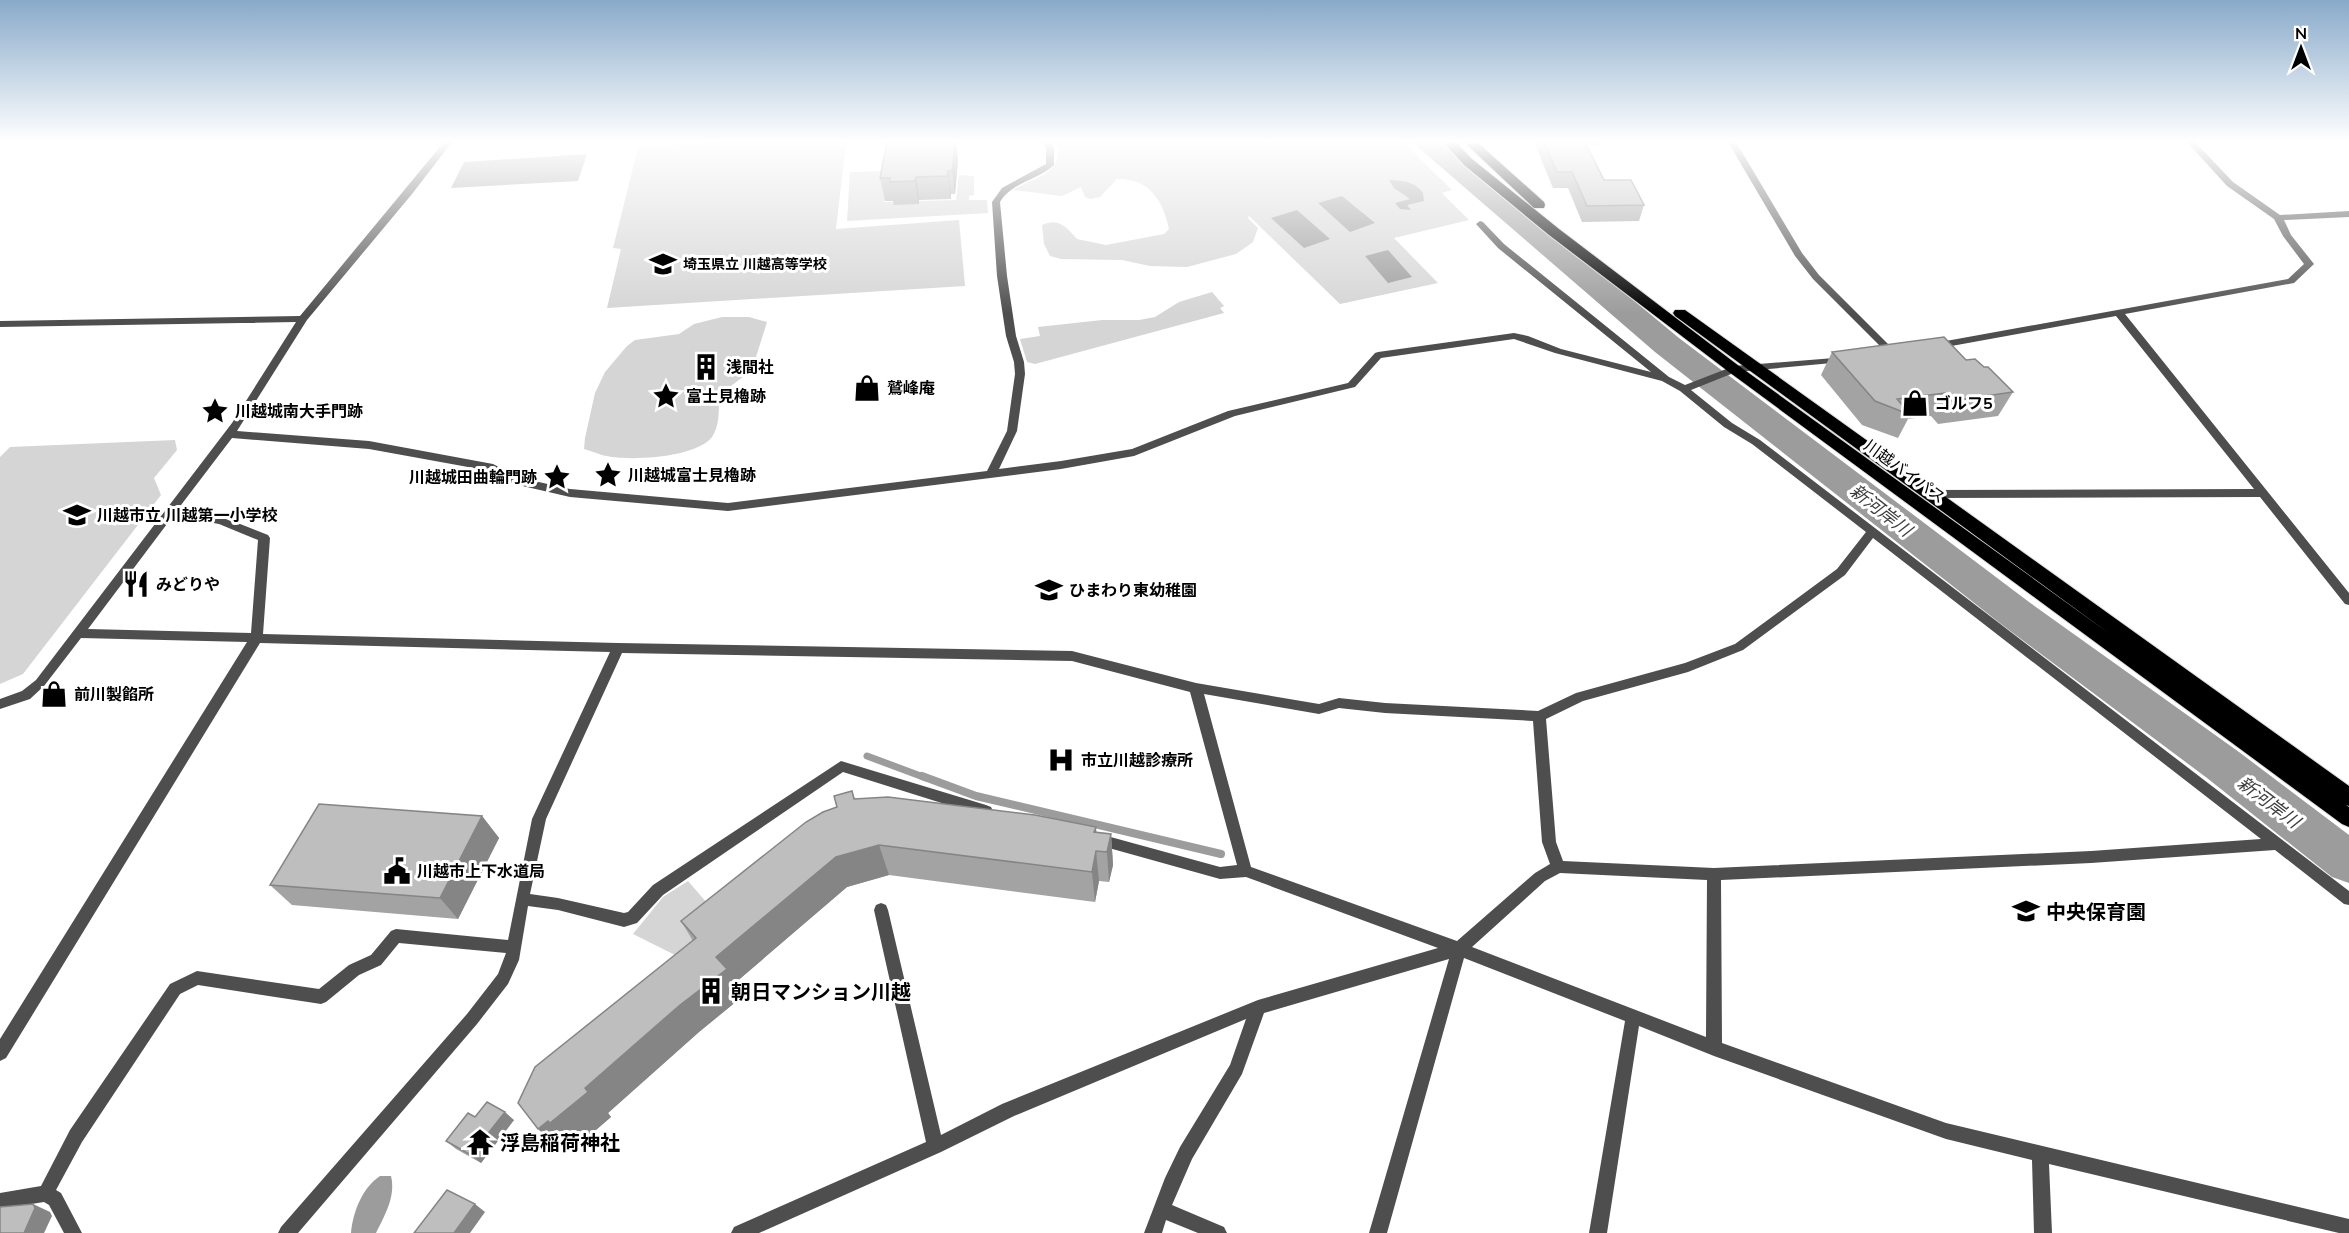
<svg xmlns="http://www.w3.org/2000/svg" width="2349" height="1233" font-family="Mulish,'Noto Sans JP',sans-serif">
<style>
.green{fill:#d5d5d5}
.water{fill:#9c9c9c}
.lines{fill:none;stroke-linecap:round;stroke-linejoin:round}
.stream-far1{stroke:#9c9c9c;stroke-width:7}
.stream{stroke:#9c9c9c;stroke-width:8}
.river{fill:#9c9c9c;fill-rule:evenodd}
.highway-casing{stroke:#dbdbdb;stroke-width:2}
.street{fill:#4e4e4e;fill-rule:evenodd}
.highway{fill:#000;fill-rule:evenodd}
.wall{fill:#a3a3a3}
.shaded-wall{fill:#858585}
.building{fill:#bebebe;stroke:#858585;stroke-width:1.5}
.labels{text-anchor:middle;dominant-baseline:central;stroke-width:6;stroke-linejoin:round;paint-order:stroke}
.far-poi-label{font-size:14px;font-weight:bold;fill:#000;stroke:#fff;text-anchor:start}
.poi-label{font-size:16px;font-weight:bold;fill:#000;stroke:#fff;text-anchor:start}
.street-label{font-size:16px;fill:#000;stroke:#fff}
.water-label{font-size:18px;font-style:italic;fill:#3d3d3d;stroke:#fff}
.near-poi-label{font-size:20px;font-weight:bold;fill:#000;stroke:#fff;text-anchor:start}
</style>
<rect width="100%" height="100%" fill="#fff"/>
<g class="green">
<polygon points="723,142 846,142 836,229 959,220 965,286 607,308 621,249 613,248 638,148"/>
<path d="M 1054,142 L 1403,142 L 1452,190 L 1442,193 L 1469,220 L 1394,238 L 1438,283 L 1340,304 L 1249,216 L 1248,218 L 1258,228 L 1253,242 L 1236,254 L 1187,267 L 1150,266 L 1122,260 L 1061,259 L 1050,256 L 1044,244 L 1042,225 C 1058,217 1067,227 1077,239 L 1106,245 L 1164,234 L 1169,229 C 1163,200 1149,178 1117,179 L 1100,197 L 1090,199 L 1085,197 L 1081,187 L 1062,196 L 1013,190 C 1031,178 1056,178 1059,150 Z"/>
<polygon points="896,171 884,202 956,200 959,175 974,176 974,195 969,196 969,200 987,200 988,213 847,221 850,172"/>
<polygon points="1212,292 1224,306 1220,308 1224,313 1035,364 1027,362 1020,339 1040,336 1038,327 1102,320 1139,320 1155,317 1179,302"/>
<path d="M 722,317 L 749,317 L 767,322 L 752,370 L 727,389 L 719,401 C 719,412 719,427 712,437 C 696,458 626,462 602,455 C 596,453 591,451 584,449 L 585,438 L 595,393 L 605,372 L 627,346 L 635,340 L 679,334 L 694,324 Z"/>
<polygon points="175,440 177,450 154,478 161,495 23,674 0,684 0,457 10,447"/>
<polygon points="688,881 707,903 700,945 683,959 633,934 663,897"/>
</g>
<g class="water">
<polygon points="587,154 578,181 451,188 464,162"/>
<path d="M 1389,180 C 1404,181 1414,181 1423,193 L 1424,201 L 1407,205 L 1411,210 L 1400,209 L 1395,203 L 1410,199 L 1394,188 Z"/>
<polygon points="1342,196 1375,223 1350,232 1318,203"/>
<polygon points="1297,210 1330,239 1304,248 1271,218"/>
<polygon points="1388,250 1412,277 1388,283 1365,256"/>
<path d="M 380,1176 L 391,1176 C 396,1196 385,1215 376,1233 L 351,1233 C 353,1212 362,1188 380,1176 Z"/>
</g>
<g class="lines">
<polyline class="stream-far1" points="867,756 926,778"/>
<polyline class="stream" points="922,776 976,796 1221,854"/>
<polygon class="river" points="1412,142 1442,142 1679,338 2029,602 2239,752 2349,835 2349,883 2332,877 2207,778 2001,624 1655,352"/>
<defs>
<g id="highway">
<polygon points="1443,142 1456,142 1472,159 1559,229 1739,366 2110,634 1675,316 1673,313 1675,310 1685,310 2349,786 2349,806 2346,805 2349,807 2349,827 2342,824 1729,372 1549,235 1464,165"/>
<polygon points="1464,142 1477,142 1544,202 1545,205 1544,208 1534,208"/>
</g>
</defs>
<use href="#highway" class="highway-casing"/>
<g class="street">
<path d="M 444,142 L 452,142 L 412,194 L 307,320 L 237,431 L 369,441 L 493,464 L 521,478 L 570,489 L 728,503 L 987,471 L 1007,431 L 1015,374 L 1014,362 L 1006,336 L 997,276 L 992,202 L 1002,188 L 1046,164 L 1046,147 L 1041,142 L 1050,142 L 1054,146 L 1054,165 C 1038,180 1012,182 1000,202 L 1007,276 L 1016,336 L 1024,362 L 1025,374 L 1017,431 L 999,469 L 1061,461 L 1132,449 L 1228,411 L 1348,383 L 1375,353 L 1378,352 L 1514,333 L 1528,336 L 1561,349 L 1651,372 L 1498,248 L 1476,224 L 1480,221 L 1483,222 L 1504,244 L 1669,377 L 1685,385 L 1734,366 L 1847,357 L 1848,359 L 1843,362 L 1736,372 L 1691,390 L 1732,423 L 1760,440 L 2349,891 L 2349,905 L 2344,904 L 2275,850 L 2091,863 L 1721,880 L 1722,1043 L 1946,1123 L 2349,1219 L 2349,1233 L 2339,1233 L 2049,1164 L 2052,1233 L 2034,1233 L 2032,1160 L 1946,1139 L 1714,1056 L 1639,1026 L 1607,1233 L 1589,1233 L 1625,1021 L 1464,958 L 1387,1233 L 1369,1233 L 1449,959 L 1264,1013 L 1242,1074 L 1192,1159 L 1172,1205 L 1224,1227 L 1227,1233 L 1198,1233 L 1166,1220 L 1162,1233 L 1144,1233 L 1165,1178 L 1180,1147 L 1230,1065 L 1246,1019 L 1014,1116 L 941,1152 L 759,1233 L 731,1233 L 734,1227 L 926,1142 L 874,910 L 876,905 L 881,903 L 886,905 L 888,910 L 941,1135 L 1002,1104 L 1258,1000 L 1438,948 L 1246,877 L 1220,879 L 1091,843 L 1089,839 L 1091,835 L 1096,833 L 1220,867 L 1237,865 L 1190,692 L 1072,661 L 622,653 L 546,819 L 530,894 L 558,898 L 624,913 L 628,912 L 653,885 L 841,761 L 986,805 L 991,807 L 993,811 L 991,815 L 986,817 L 843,772 L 663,895 L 637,923 L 624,927 L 558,910 L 528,906 L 519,960 L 508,984 L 477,1024 L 298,1233 L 278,1233 L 281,1227 L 467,1014 L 498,974 L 506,953 L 399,943 L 381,965 L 359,975 L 326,1002 L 321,1004 L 198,985 L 180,994 L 82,1142 L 56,1190 L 61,1193 L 82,1233 L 64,1233 L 49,1205 L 44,1202 L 0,1209 L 0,1193 L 41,1186 L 70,1130 L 170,984 L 197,971 L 319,989 L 349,965 L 371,955 L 391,931 L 396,929 L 508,940 L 532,819 L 610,652 L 260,643 L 6,1058 L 0,1061 L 0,1039 L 247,642 L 81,638 L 44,686 L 30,699 L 0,709 L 0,699 L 22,691 L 36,680 L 232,423 L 296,322 L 0,327 L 0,321 L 300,316 ZM 1514,339 L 1555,353 L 1662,381 L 1680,391 L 1724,427 L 1752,444 L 1866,532 L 1837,569 L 1735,644 L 1685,663 L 1576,693 L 1538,711 L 1385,703 L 1339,698 L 1319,704 L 1196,683 L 1072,651 L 618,643 L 263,634 L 270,538 L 268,535 L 230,520 L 178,509 L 232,438 L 369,449 L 490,471 L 514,484 L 570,497 L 728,511 L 1061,469 L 1134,456 L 1235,416 L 1355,387 L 1381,358 ZM 173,516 L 219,524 L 258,540 L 251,633 L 88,629 ZM 1873,538 L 2261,839 L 2091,851 L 1714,868 L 1563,861 L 1556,842 L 1546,719 L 1583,701 L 1688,672 L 1743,650 L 1845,575 ZM 1204,694 L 1319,714 L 1339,708 L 1385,713 L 1533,721 L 1542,842 L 1550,864 L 1535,873 L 1457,941 L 1251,867 ZM 1560,873 L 1707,880 L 1706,1037 L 1472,947 L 1545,881 Z"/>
<polygon points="1728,142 1736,142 1802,253 1819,275 1895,351 1895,355 1889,355 1813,279 1795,256"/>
<polygon points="2187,142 2195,142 2233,182 2280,215 2349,211 2349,217 2284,220 2291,235 2314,264 2294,283 2125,314 2349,593 2349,605 2345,604 2260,497 1930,498 1924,494 1930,490 2254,489 2116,316 1935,349 1930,346 1935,343 2288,279 2304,264 2283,236 2274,219 2227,186"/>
</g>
<use href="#highway" class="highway"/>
</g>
<g class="wall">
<polygon points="1534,142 1602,142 1601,145 1587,145 1604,180 1644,205 1639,221 1582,222 1568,188 1553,188"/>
<polygon points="958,160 955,194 951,194 951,199 919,200 919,204 894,205 893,201 885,201 880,178"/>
<polygon points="1832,352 1966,360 1984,367 2013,392 1998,416 1938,424 1931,416 1908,419 1898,438 1862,425 1821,375"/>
<polygon points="852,791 855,799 1111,834 1113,865 1109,882 1099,881 1095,902 889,875 847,887 735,983 743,996 699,1032 608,1113 611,1117 575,1148 573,1145 563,1153 693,941 681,921 837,807"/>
<polygon points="482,816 499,838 458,919 292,905 270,885"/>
<polygon points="475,1117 514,1120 481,1163 456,1149 446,1141"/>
</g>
<g class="shaded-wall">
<polygon points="955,142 956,142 958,160 955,194 952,171"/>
<polygon points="948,171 951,194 951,199 948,176"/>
<polygon points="916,177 919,200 919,204 915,181"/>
<polygon points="482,816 499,838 458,919 440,898"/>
<polygon points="1096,827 1098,851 1096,851 1099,881 1095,902 1092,872 1094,832"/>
<polygon points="1111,834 1113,865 1109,882 1107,852"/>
<polygon points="879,845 889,875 847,887 735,983 743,996 699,1032 608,1113 611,1117 575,1148 573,1145 563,1153 538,1129 585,1088 716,957 836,857"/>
<polygon points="505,1112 514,1120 481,1163 471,1155"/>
<polygon points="33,1204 50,1212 52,1216 44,1233 24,1233"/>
<polygon points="475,1204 485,1212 470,1233 454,1233"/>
</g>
<g class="building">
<polygon points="887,142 955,142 952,171 948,171 948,176 916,177 915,181 890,182 890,178 880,178"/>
<polygon points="1544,142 1585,142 1604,180 1631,180 1644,205 1587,206 1572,172 1557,172"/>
<polygon points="1944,337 1966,360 1975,359 1984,367 1988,367 2013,392 1952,401 1945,393 1897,399 1911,415 1875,401 1832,352"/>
<polygon points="852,791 854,799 888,797 1035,815 1096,827 1094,832 1111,834 1107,852 1096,851 1092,872 879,845 836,857 716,957 727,969 680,1005 585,1088 588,1092 550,1123 548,1121 538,1129 518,1103 535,1067 696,938 681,921 806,822 823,812 837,807 834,796"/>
<polygon points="319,804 482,816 440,898 270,885"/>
<polygon points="487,1102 505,1112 471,1155 446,1141 468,1113 475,1117"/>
<polygon points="447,1190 475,1204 454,1233 414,1233"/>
<polygon points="33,1204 35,1208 24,1233 0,1233 0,1207"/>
</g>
<linearGradient id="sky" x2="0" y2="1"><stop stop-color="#89aaca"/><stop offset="0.45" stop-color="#fff"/><stop offset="1" stop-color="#fff" stop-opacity="0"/></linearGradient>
<rect width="2349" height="314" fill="url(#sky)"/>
<defs>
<symbol id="school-bare" viewBox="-9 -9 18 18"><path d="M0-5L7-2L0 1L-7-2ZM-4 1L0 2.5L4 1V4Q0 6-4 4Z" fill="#000" stroke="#fff" stroke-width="2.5" paint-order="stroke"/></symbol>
<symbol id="building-bare" viewBox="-9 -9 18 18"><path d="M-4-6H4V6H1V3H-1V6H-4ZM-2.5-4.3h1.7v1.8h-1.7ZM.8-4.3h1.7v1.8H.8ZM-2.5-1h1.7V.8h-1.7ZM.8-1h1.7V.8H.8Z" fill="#000" stroke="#fff" stroke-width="2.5" paint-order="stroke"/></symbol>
<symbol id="shop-bare" viewBox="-9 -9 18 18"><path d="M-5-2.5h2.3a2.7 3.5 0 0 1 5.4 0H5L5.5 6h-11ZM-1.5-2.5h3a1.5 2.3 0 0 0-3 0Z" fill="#000" stroke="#fff" stroke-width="2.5" paint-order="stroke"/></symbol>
<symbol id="sight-bare" viewBox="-9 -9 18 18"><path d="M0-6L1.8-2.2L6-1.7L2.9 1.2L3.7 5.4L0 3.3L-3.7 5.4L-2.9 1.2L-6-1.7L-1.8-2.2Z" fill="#000" stroke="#fff" stroke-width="2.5" paint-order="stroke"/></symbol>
<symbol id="restaurant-bare" viewBox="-9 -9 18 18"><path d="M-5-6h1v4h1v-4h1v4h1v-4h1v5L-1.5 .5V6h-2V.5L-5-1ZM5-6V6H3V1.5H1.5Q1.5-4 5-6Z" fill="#000" stroke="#fff" stroke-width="2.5" paint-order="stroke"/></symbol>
<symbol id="hospital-bare" viewBox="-9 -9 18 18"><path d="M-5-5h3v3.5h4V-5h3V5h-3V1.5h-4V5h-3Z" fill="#000" stroke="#fff" stroke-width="2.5" paint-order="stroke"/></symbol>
<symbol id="civic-bare" viewBox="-9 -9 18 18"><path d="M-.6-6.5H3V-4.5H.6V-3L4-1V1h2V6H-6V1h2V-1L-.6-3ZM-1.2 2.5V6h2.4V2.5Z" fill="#000" stroke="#fff" stroke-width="2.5" paint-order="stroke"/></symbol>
<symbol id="temple-bare" viewBox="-9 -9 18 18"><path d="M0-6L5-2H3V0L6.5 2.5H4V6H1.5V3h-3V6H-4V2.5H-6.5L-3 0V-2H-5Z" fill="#000" stroke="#fff" stroke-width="2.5" paint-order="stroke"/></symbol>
</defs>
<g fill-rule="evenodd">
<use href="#school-bare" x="644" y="245" width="38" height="38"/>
<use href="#building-bare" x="687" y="348" width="38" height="38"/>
<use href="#shop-bare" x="848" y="369" width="38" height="38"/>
<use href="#sight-bare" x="647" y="377" width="38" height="38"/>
<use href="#shop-bare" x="1896" y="384" width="38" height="38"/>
<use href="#sight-bare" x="196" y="392" width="38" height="38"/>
<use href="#sight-bare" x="589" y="456" width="38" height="38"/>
<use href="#sight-bare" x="538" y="458" width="38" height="38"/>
<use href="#school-bare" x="58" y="496" width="38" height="38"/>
<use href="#restaurant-bare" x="117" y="565" width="38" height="38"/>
<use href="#school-bare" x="1030" y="571" width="38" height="38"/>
<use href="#shop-bare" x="35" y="675" width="38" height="38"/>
<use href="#hospital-bare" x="1042" y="741" width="38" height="38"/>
<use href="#civic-bare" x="378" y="852" width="38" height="38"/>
<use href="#school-bare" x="2007" y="892" width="38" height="38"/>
<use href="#building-bare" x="692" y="972" width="38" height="38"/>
<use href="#temple-bare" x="461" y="1123" width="38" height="38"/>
</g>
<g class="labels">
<g class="far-poi-label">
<text x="683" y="264">埼玉県立 川越高等学校</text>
</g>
<g class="poi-label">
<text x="726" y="367">浅間社</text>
<text x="887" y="388">鷲峰庵</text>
<text x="686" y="396">富士見櫓跡</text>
<text x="1935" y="403">ゴルフ5</text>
<text x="235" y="411">川越城南大手門跡</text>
<text x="628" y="475">川越城富士見櫓跡</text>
<text x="537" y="477" text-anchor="end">川越城田曲輪門跡</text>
<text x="97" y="515">川越市立 川越第一小学校</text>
<text x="156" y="584">みどりや</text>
<text x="1069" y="590">ひまわり東幼稚園</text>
<text x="74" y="694">前川製餡所</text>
<text x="1081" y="760">市立川越診療所</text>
<text x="417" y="871">川越市上下水道局</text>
</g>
<g class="street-label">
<text transform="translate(1905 471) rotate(36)">川越バイパス</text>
</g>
<g class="water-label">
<text transform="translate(1881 510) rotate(38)">新河岸川</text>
<text transform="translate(2269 802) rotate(37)">新河岸川</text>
</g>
<g class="near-poi-label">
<text x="2046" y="911">中央保育園</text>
<text x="731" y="991">朝日マンション川越</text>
<text x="500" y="1142">浮島稲荷神社</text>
</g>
</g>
<g transform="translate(2301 48)" stroke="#ffffff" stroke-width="4.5" paint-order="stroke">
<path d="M0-4.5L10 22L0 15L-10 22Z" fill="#000000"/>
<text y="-9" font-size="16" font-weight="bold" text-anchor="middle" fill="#000000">N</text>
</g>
</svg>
